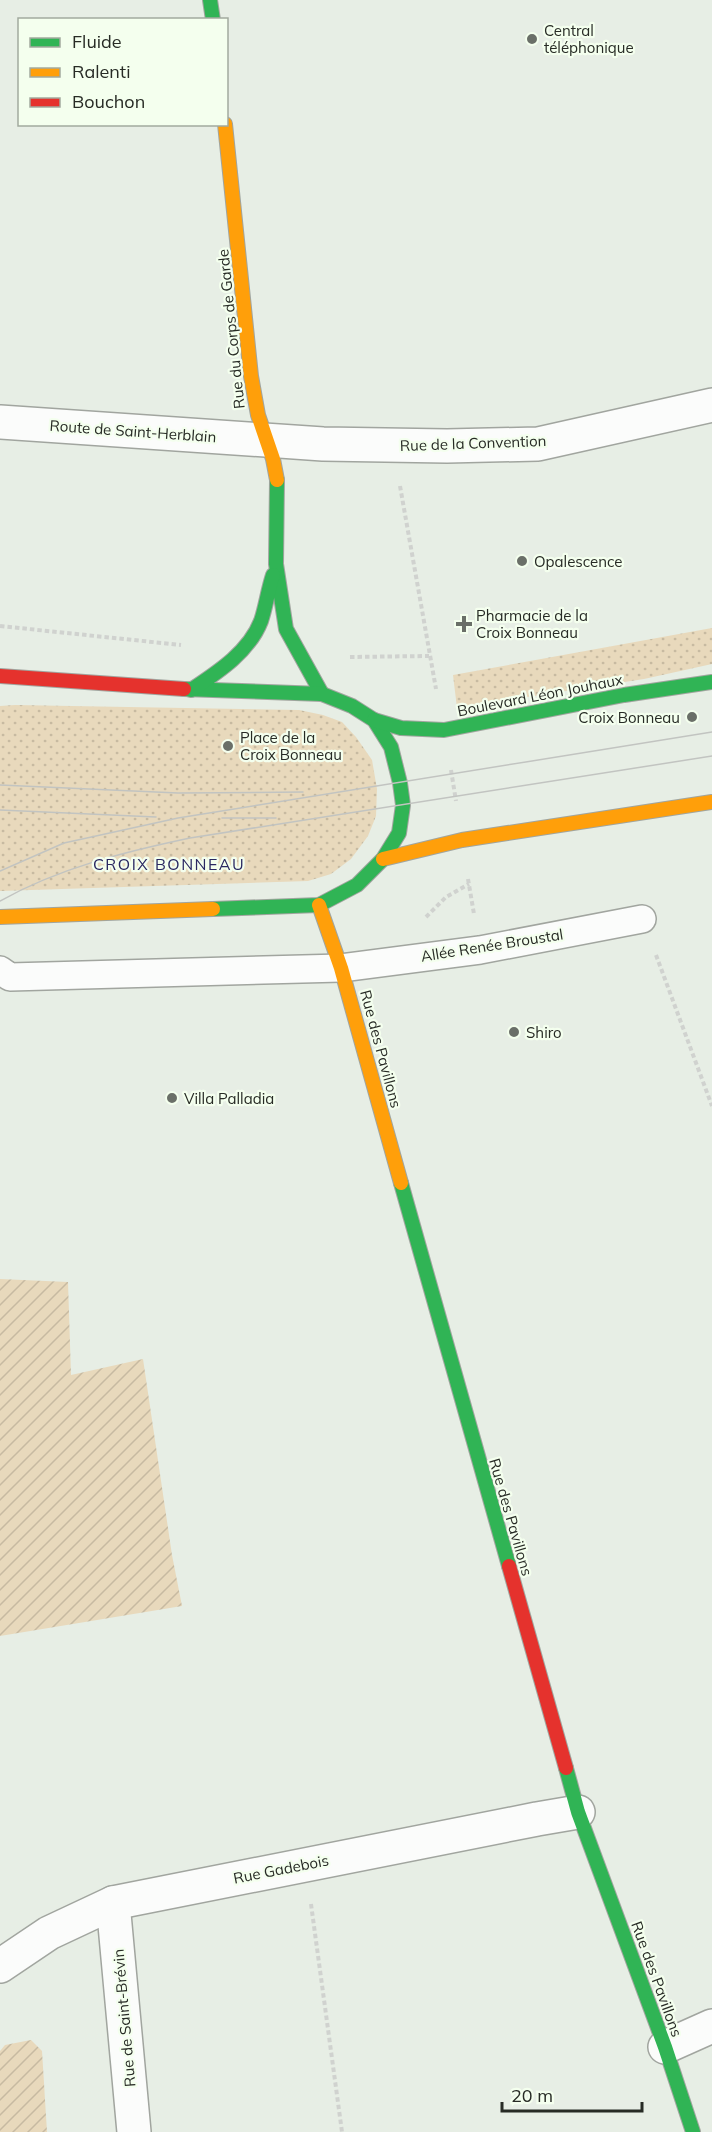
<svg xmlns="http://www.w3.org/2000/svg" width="712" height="2132" font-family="Mulish,sans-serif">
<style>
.grass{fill:url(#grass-dots)}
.garden{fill:url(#garden-furrows)}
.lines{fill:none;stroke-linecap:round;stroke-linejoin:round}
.lane-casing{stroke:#a1a59f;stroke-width:30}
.street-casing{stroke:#a1a59f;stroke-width:36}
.fast-casing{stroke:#a1a59f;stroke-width:16}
.slow-casing{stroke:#a1a59f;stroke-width:16}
.jam-casing{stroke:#a1a59f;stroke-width:16}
.path{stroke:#d0d2cf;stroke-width:4;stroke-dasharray:4.5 3;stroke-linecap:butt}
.lane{stroke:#fbfcfb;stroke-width:27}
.street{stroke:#fbfcfb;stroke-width:33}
.fast{stroke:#30b455;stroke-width:14}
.slow{stroke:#ff9f0a;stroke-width:14}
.jam{stroke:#e5322d;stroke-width:14}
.tram{stroke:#c2c4c1;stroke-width:1.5}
.poi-dot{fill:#6a6f68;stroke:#f4ffee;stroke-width:2}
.labels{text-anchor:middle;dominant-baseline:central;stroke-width:4.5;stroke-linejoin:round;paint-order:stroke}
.poi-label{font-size:15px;fill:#272b25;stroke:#f4ffee;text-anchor:start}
.street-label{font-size:15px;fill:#272b25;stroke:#f4ffee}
.neighbourhood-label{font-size:16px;letter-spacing:1.5px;fill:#292761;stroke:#f4ffee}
</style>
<defs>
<pattern id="grass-dots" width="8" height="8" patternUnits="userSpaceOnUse" patternTransform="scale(1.5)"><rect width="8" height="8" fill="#e8d9bc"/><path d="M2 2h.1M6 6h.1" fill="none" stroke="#c7baa1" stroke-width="1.8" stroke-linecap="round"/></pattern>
<pattern id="garden-furrows" width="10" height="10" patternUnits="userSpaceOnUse" patternTransform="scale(1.5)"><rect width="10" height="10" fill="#e8d9bc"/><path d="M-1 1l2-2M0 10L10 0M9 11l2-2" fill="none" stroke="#c7baa1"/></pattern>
</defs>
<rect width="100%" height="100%" fill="#e7eee5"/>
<g class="grass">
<polygon points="712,628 712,664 644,679 457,708 453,675"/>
<polygon points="15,705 299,710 323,715 342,722 356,737 372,760 377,789 376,816 368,836 351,859 331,874 308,881 0,891 0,706"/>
</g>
<g class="garden">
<polygon points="0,1279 68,1282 71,1375 143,1359 172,1555 182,1606 0,1636"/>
<polygon points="31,2040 42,2051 47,2132 0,2132 0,2051 5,2045"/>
</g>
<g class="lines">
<defs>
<polyline id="lane" points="0,970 10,977 341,968 480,950 642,919"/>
<g id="street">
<polyline points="0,422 323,444 447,446 538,444 712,405"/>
<polyline points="113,1903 134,2132"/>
<polyline points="0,1966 49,1933 113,1903 537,1819 578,1812"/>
<polyline points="665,2047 712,2026"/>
</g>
<g id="fast">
<polyline points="210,0 213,20"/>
<polyline points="277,480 276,564 286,629 322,694"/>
<polyline points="184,689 322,694 352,706 374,720 391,747 400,783 403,805 399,833 383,859 357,885 319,905 213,909"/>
<path d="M 191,690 C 218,672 249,652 261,621 C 266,606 268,590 273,575"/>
<polyline points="374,720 401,728 444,730 624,695 712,682"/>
<polyline points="401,1183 509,1566"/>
<polyline points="566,1768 578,1812 665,2047 693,2132"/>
</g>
<g id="slow">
<polyline points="225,124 251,376 258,415 273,459 277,480"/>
<polyline points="383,859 462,840 712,802"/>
<polyline points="319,905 341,968 401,1183"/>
<polyline points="0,917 213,909"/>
</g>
<g id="jam">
<polyline points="0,676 184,689"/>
<polyline points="509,1566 566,1768"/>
</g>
</defs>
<use href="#lane" class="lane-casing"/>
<use href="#street" class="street-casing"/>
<use href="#fast" class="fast-casing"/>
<use href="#slow" class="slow-casing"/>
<use href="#jam" class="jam-casing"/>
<g class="path">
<polyline points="400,486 436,689"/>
<polyline points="0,626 181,645"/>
<polyline points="350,657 429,656"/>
<polyline points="451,770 456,801"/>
<polyline points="468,879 474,914"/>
<polyline points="426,917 446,897 469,884"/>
<polyline points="656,955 712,1106"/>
<polyline points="311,1904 342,2132"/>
</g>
<use href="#lane" class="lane"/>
<use href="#street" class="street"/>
<use href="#fast" class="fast"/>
<use href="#slow" class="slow"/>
<use href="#jam" class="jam"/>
<g class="tram">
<polyline points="0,785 178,793 303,792"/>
<polyline points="0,810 156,817"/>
<polyline points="222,818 276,818"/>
<polyline points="0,871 64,843 178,818 712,732"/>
<path d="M 0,901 C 59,868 124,852 190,838 L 712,756"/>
</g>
</g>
<g class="poi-dot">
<circle cx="532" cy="39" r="6"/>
<circle cx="522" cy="561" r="6"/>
<path d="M461 615h6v6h6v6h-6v6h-6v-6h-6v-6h6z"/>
<circle cx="692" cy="717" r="6"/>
<circle cx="228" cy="746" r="6"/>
<circle cx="514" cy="1032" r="6"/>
<circle cx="172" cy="1098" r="6"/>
</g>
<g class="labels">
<g class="poi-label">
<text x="544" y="30">Central<tspan x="544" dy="17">téléphonique</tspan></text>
<text x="534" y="561">Opalescence</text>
<text x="476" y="615">Pharmacie de la<tspan x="476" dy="17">Croix Bonneau</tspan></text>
<text x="680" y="717" text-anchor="end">Croix Bonneau</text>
<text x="240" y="737">Place de la<tspan x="240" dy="17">Croix Bonneau</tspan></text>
<text x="526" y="1032">Shiro</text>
<text x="184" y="1098">Villa Palladia</text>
</g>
<g class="street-label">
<text transform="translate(231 329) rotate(-96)">Rue du Corps de Garde</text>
<text transform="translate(133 431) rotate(4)">Route de Saint-Herblain</text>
<text transform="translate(473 443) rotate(-2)">Rue de la Convention</text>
<text transform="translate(540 695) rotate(-11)">Boulevard Léon Jouhaux</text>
<text transform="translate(492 945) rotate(-9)">Allée Renée Broustal</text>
<text transform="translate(381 1049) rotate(75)">Rue des Pavillons</text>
<text transform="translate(511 1517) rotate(74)">Rue des Pavillons</text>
<text transform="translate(281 1869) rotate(-11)">Rue Gadebois</text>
<text transform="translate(657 1979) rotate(70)">Rue des Pavillons</text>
<text transform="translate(124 2018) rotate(-95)">Rue de Saint-Brévin</text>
</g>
<g class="neighbourhood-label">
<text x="169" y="864">CROIX BONNEAU</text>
</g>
</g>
<rect x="18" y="18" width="210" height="108" fill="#f4ffee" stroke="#a2aa9e" stroke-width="1.5"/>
<rect x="30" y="38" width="30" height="9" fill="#30b455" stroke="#a2aa9e" stroke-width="1.5"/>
<text x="72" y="48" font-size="18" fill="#272b25">Fluide</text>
<rect x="30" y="68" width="30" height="9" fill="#ff9f0a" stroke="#a2aa9e" stroke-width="1.5"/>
<text x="72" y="78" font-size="18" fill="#272b25">Ralenti</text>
<rect x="30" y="98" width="30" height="9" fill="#e5322d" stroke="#a2aa9e" stroke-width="1.5"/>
<text x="72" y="108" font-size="18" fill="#272b25">Bouchon</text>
<path d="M502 2102v9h140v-9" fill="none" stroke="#272b25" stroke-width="3"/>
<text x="511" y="2102" font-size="18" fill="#272b25" stroke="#f4ffee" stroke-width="4.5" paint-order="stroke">20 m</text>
</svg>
